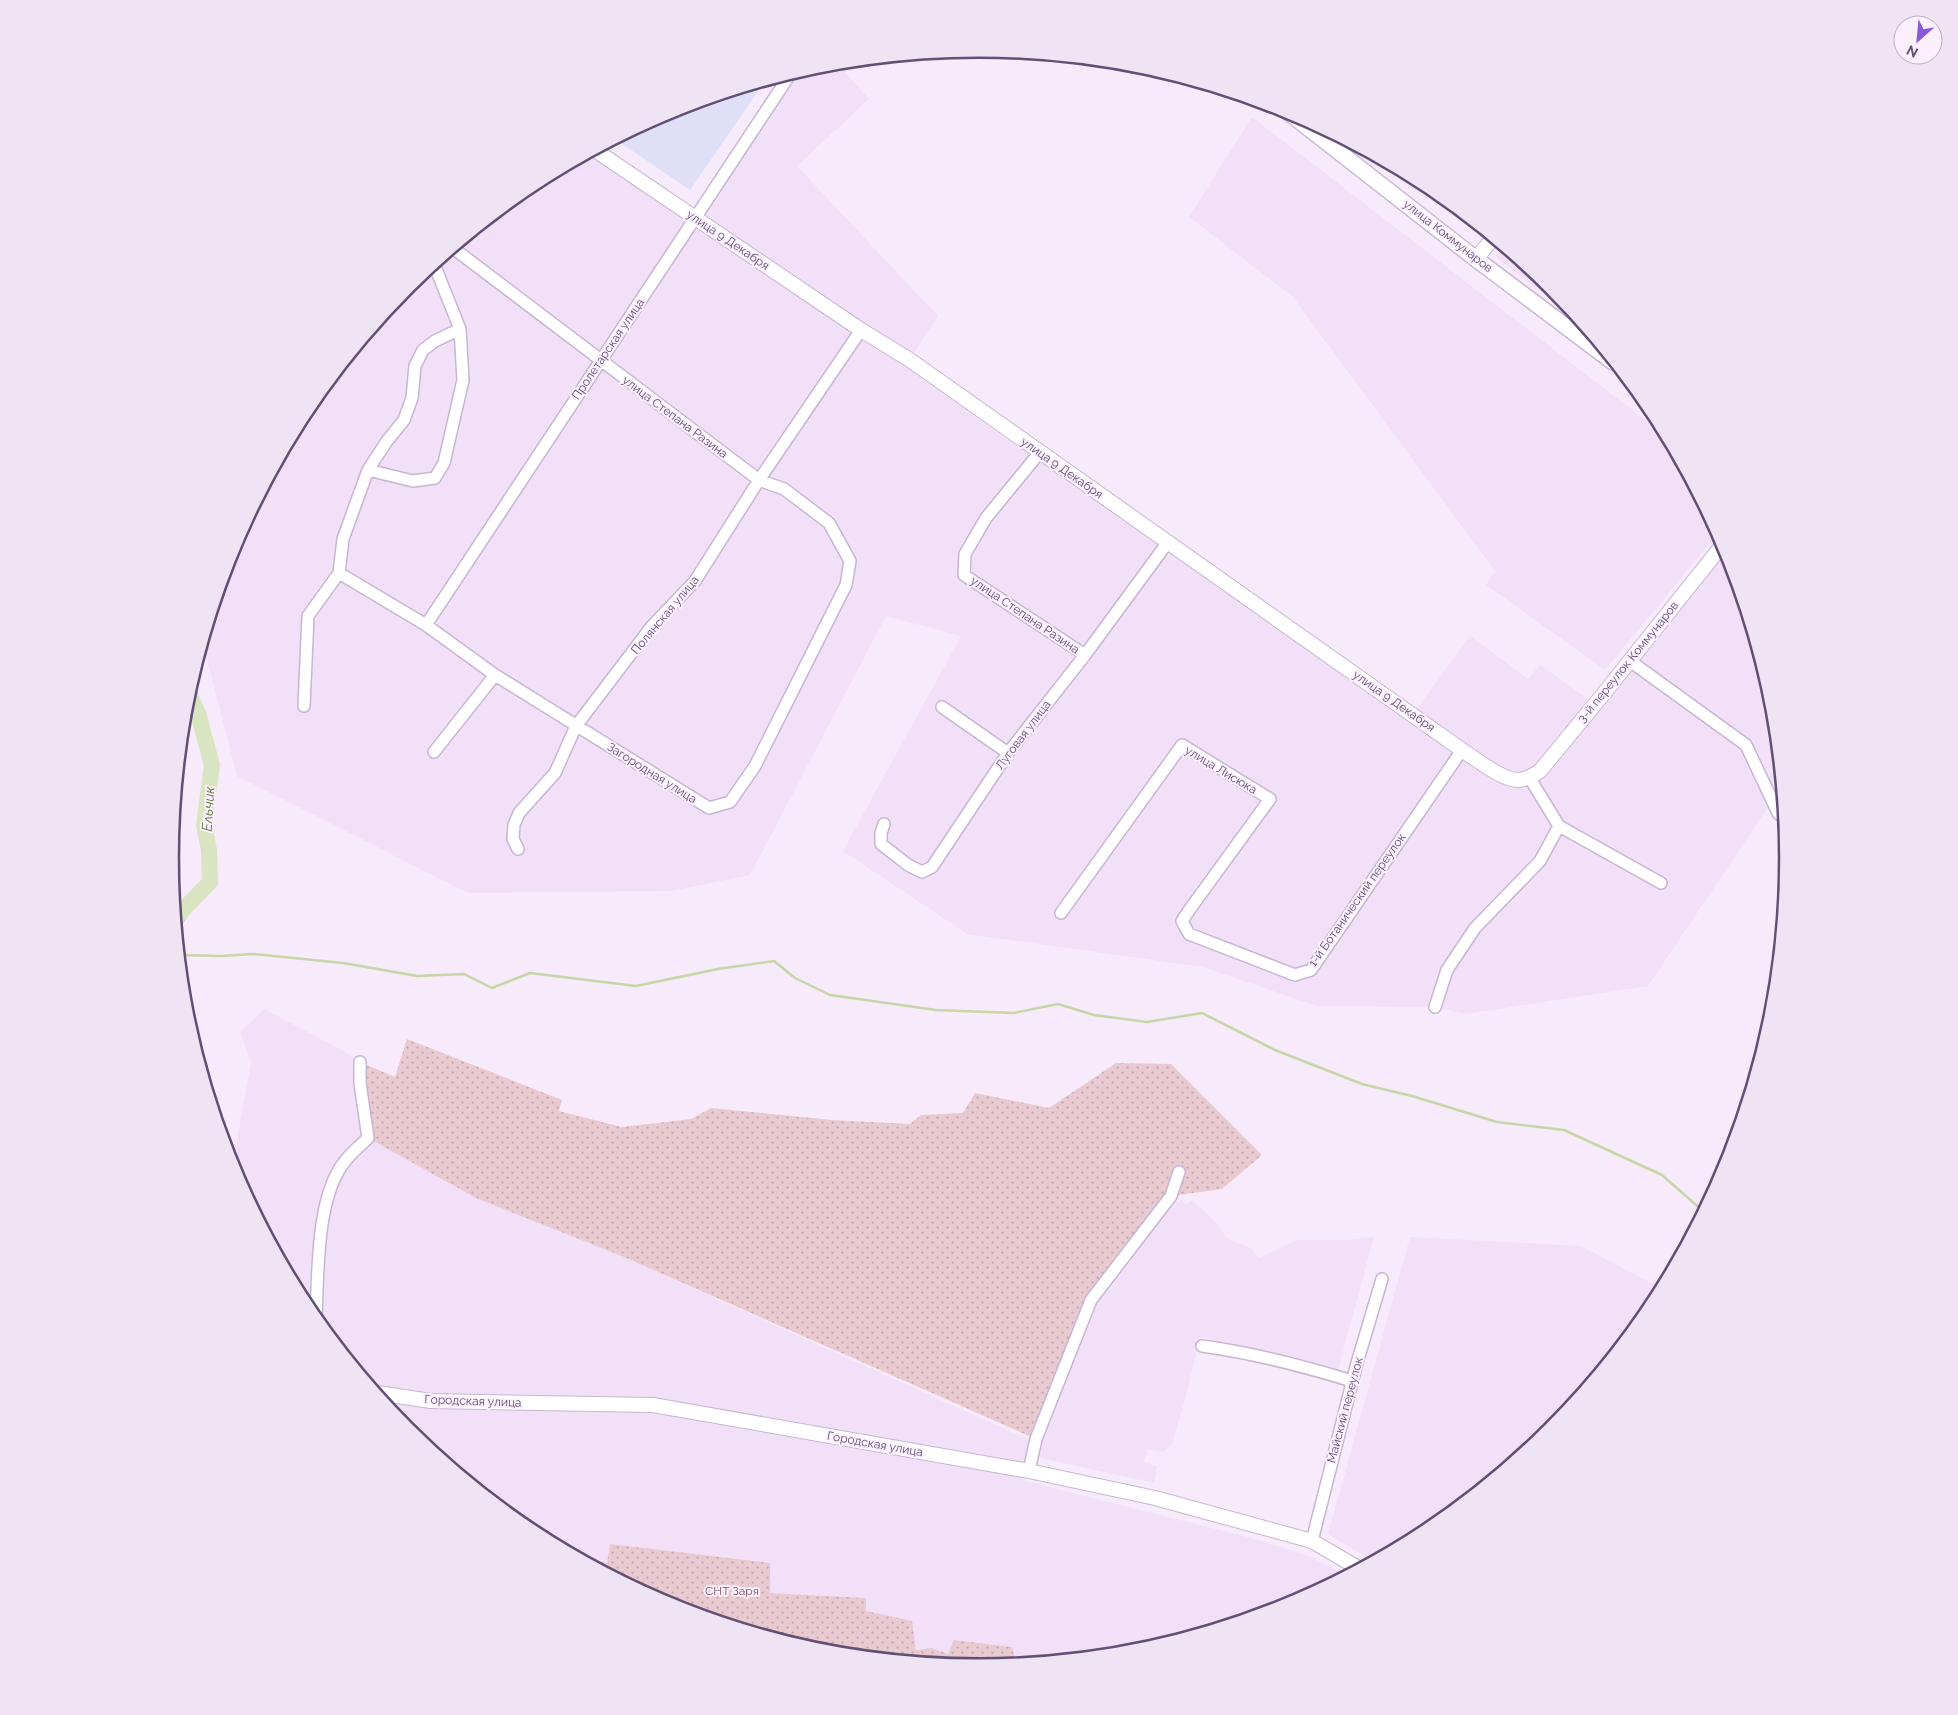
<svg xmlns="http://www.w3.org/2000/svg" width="1958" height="1715" font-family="Raleway,sans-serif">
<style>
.residential{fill:#f1e0f8}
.medical{fill:#dfdff8}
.garden{fill:url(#garden-dots)}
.water{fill:#d9e4c0;stroke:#c7d5a7}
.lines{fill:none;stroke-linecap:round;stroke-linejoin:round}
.stream{stroke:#c7d5a7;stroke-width:2.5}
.river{stroke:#d9e4c0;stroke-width:16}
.minor-casing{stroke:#c7b6d2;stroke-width:14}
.tertiary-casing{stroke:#c7b6d2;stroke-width:16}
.secondary-casing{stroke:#c9b6d6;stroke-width:18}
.minor{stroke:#fff;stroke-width:11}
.tertiary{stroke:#fff;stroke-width:14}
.secondary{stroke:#fff;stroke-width:15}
.labels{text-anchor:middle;stroke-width:4;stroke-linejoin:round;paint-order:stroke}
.street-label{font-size:12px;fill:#624f75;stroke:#fbf1fe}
.park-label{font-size:12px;fill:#854e56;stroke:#fbf1fe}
.water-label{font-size:14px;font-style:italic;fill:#627240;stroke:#fbf1fe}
.rim{fill:none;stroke:#624f75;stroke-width:2.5}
</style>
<defs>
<pattern id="garden-dots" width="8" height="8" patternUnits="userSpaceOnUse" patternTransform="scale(1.25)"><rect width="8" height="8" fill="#e9cad1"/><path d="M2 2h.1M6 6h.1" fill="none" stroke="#c0a6ae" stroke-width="1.8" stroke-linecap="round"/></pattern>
</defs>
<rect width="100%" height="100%" fill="#f7ebfb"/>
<path class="residential" d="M851,61L845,72L869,99L797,166L938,316L910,359L1413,714L1470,636L1528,679L1540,665L1595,704L1726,548L1772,700L1781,788L1648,986L1465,1014L1435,1007L1317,1006L1203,967L967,934L843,851L961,636L886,616L750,875L671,891L468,893L237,776L203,644L232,548L307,408L407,285L530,185L595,150L696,218L791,73L822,64Z
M1252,117L1666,436L1718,533L1605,670L1486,585L1495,571L1292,296L1189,217Z
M1498,242L1551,286L1581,322L1497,258Z
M264,1009L340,1049L360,1062L476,1197L624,1257L1031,1441L1022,1480L1259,1540L1308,1556L1345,1574L1288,1605L1137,1651L1117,1653L1096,1649L1095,1655L1016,1663L1012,1647L954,1640L948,1654L932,1648L916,1650L912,1621L865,1611L866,1598L770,1593V1564L610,1544L607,1563L584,1559L529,1530L407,1429L306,1307L232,1168L251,1062L240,1032Z
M1182,1200L1186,1205L1192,1200L1218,1224L1226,1238L1251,1248L1259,1258L1297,1240H1347L1374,1237L1338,1370L1200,1337L1185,1400L1172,1444L1164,1452L1147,1449L1144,1462L1157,1466L1154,1483L1036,1457L1038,1447L1077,1349L1098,1302L1158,1222L1174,1204Z
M1410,1237L1581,1246L1661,1288L1651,1307L1551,1430L1428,1530L1371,1560L1328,1534Z"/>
<path class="medical" d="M765,81L690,190L615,139L670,110Z"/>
<path class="garden" d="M407,1039L562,1100L559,1111L622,1127L691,1119L711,1108L832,1120L910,1124L921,1115L963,1113L975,1093L1049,1108L1116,1063L1171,1064L1262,1155L1222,1189L1171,1196L1098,1290L1036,1439L624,1257L476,1198L368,1138L360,1062L395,1077Z
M610,1544L770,1563V1593L866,1598V1611L912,1621L916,1650L932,1648L948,1654L954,1640L1012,1647L1016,1663L979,1666L821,1651L669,1605L584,1559L607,1563Z"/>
<path class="water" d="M184,907L190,912L178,931L175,908Z"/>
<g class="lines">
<path class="stream" d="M180,955L220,956L253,954L343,963L417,976L464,974L492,988L530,973L636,986L718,969L774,961L795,978L830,995L936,1010L1014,1013L1058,1004L1094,1015L1147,1022L1202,1013L1275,1050L1362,1084L1412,1096L1497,1122L1564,1130L1662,1175L1703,1211"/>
<path class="river" d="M176,917L210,882L209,850L204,825L212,765L198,713L188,691"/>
<g class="minor-casing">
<path id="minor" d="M1040,452L986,518L965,554L964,575L1085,655
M368,470L387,441L404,420L412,398L415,366L423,350L435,341L460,329
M339,573L426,625L495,675L709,808L730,802L755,766L846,585L850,561L829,523L784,489L759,480L453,248
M426,625L791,73
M1630,661L1746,745L1778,813L1784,818
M304,706L308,616L339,573L343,539L368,470L413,481L435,478L444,463L463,380L460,329L434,264
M942,707L1008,753
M434,752L495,675
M1529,777L1559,826L1661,883
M884,824L881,833V844L908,865L922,872L932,867L1008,753L1085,655L1168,542
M518,849L513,839L514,825L519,813L555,773L576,726L652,626L695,581L759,480L861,330
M1061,913L1182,745L1270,799L1190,909L1182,921L1189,934L1295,975L1311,970L1462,750
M1435,1007L1447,970L1475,928L1540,861L1559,826
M316,1318C318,1274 316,1194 346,1160C352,1152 361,1145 368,1138L360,1083V1062
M1202,1346C1254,1353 1303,1366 1352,1381
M1029,1471L1036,1439L1091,1300L1171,1196L1179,1172
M1312,1541L1357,1363L1382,1279"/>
</g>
<g class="tertiary-casing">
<path id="tertiary" d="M595,150L861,330L910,360L1462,750C1476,759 1502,780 1518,780C1526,780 1534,775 1540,771L1605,692L1724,543
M1476,259L1493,238
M377,1393L431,1401L653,1405L1029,1471L1155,1498L1312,1541L1358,1568"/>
</g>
<g class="secondary-casing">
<path id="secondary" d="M1284,109L1476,259L1613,362"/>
</g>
<use href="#minor" class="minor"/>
<use href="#tertiary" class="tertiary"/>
<use href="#secondary" class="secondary"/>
</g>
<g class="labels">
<g class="street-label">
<text transform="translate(1448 236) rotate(38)" y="4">улица Коммунаров</text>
<text transform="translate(728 240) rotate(34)" y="4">улица 9 Декабря</text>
<text transform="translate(608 349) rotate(-56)" y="4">Пролетарская улица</text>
<text transform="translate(675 417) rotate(37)" y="4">улица Степана Разина</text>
<text transform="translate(1062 468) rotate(35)" y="4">улица 9 Декабря</text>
<text transform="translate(665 615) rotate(-50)" y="4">Полянская улица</text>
<text transform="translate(1025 615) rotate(34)" y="4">улица Степана Разина</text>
<text transform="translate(1628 662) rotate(-51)" y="4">3-й переулок Коммунаров</text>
<text transform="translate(1394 701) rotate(35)" y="4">улица 9 Декабря</text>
<text transform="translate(1023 735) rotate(-53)" y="4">Луговая улица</text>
<text transform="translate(1221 770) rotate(31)" y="4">улица Лисюка</text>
<text transform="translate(652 773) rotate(32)" y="4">Загородная улица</text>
<text transform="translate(1357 900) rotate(-55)" y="4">1-й Ботанический переулок</text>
<text transform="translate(473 1401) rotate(2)" y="4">Городская улица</text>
<text transform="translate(1345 1410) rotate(-75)" y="4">Майский переулок</text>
<text transform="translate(875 1444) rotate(10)" y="4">Городская улица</text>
</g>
<g class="park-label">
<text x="732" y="1595">СНТ Заря</text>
</g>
<g class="water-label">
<text transform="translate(208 809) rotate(-86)" y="5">Ельчик</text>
</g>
</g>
<path d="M0 0H1958V1715H0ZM179 858a800 800 0 1 1 1600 0a800 800 0 1 1-1600 0Z" fill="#efe4f3" fill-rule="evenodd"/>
<path class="rim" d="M179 858a800 800 0 1 1 1600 0a800 800 0 1 1-1600 0Z"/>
<g transform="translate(1918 40) rotate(207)"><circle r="24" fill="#fbf1fe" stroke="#beb0c7"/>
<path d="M0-4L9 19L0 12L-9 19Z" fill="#8a5adb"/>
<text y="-8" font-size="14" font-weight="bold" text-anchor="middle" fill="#624f75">N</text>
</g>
</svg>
